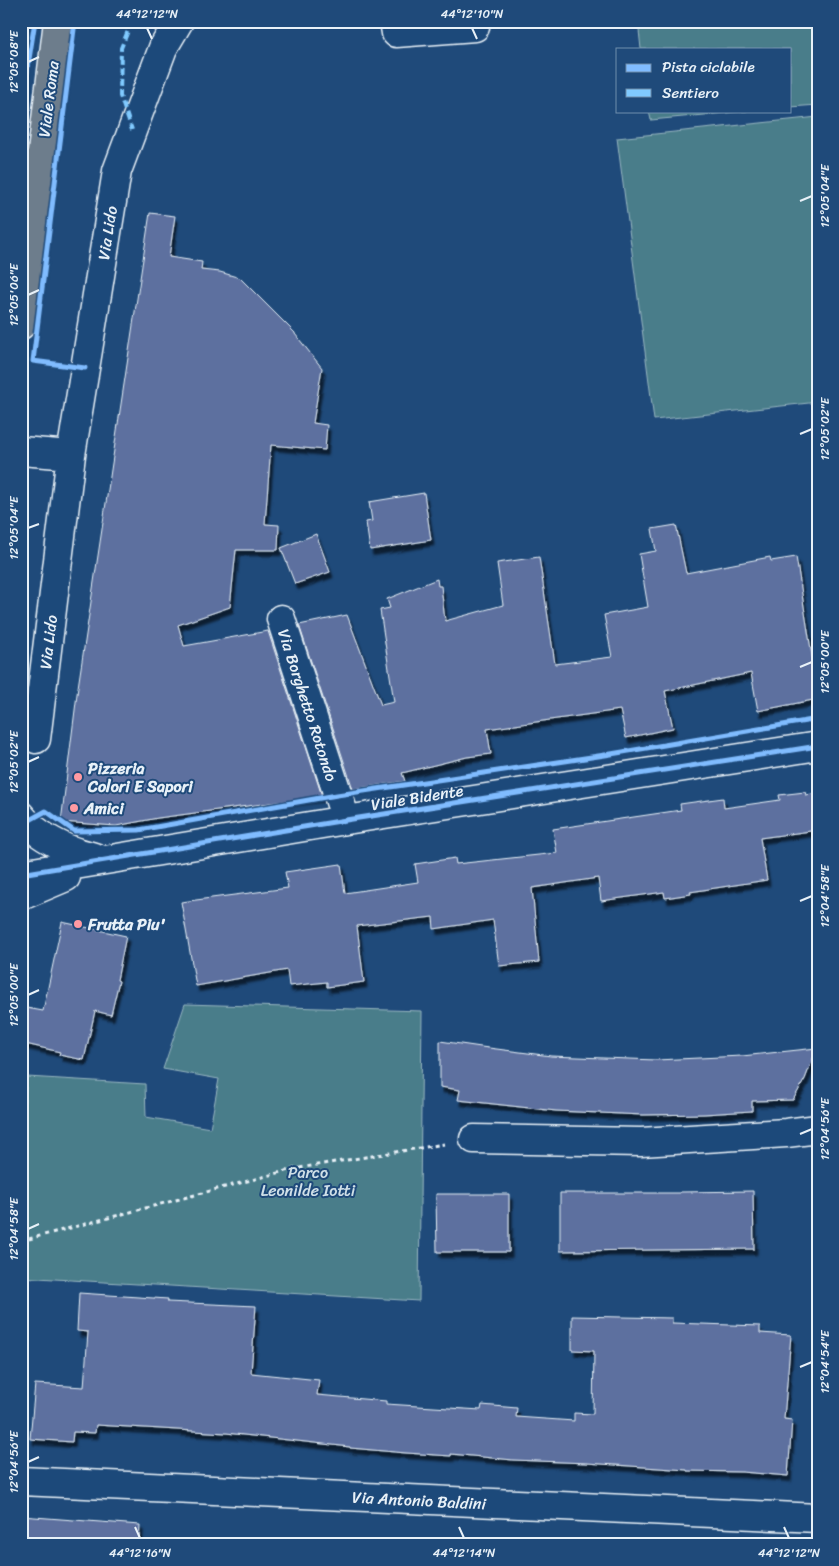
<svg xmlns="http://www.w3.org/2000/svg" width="839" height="1566" font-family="Sriracha,sans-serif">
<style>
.green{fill:#4a7d8a;stroke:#99b7c1}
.building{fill:#5d709f;stroke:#e8f1f8;filter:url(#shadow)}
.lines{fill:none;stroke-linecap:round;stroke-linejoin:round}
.minor-casing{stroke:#e8f1f8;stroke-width:31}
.major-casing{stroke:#e8f1f8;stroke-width:31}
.path{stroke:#e8f1f8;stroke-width:3;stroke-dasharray:4 4;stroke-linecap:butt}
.minor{stroke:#1f4a7a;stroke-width:28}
.major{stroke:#6d7d8c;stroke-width:28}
.quiet{stroke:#80caff;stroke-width:4;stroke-dasharray:8 4;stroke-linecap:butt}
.cycleway-casing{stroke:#1f4a7a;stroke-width:8}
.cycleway{stroke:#80bcff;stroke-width:5}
.ticks{fill:none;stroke:#e8f1f8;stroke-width:2}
.poi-dot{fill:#ff9aa2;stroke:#1f4a7a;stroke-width:2}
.labels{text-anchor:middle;stroke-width:4;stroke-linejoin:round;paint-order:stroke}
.street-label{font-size:16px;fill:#e8f1f8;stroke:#1f4a7a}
.poi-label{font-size:16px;font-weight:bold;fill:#e8f1f8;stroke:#1f4a7a;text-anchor:start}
.park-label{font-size:16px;fill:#d0e0e8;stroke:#1f4a7a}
.neatline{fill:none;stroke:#e8f1f8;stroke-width:2}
.ticks-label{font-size:12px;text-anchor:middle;fill:#e8f1f8}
</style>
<defs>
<filter id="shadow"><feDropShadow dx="3" dy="5.5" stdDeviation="1" flood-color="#0009"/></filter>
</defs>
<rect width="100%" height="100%" fill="#1f4a7a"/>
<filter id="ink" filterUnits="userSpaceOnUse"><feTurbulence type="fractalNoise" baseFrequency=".02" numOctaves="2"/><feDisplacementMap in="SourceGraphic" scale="10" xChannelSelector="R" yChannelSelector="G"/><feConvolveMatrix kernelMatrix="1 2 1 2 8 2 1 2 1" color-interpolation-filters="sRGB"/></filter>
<g filter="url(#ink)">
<path class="green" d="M638,21H818V105L790,107V49H641Z
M649,111H747L651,120Z
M818,117V402L654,420L617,138Z
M185,1004L422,1011L419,1301L21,1277V1129H22L27,1077L145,1084L146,1117L210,1128L219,1079L163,1069Z"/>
<path class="building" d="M150,213L175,216L169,257L202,262L201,270L220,272L240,278L295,333V334L322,368L313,423L327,425L325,450L271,445L265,524L279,525L278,550H236L230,607L178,625L184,646L268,631L322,796L158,818L116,826L61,822L77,694Z
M424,493L431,540L370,550L366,522L372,521L369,502Z
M676,525L686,573L770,557L771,561L796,557L813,662L818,661V699L758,711L751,673L665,691L673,728L626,738L620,710L487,729L491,754L467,757L402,773L405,781L353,789L299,625L347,615L381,705L394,702L380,610L390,608L387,599L437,579L438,586H441L445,621L503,605L497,563L539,557L555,664L612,657L604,615L648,607L639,554L656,551L652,529Z
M316,534L330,572L295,584L281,548Z
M805,792L806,795L818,793V830L760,838L767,880L690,892L691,894L665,898L664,892L601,901L598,878L532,888L539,962L499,966L493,920L434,929L433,917L357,926L364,982L327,987V982L289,986L287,970L196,986L181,902L288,888L285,872L341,864L345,893L418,882L415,864L455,858L456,864L557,853L553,829L681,810L680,804L723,798L724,808L780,800L779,795Z
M62,922L126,936L117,980L119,981L111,1015L95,1011L84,1060L59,1055L60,1052L21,1043V1007L43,1011Z
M440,1041L481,1047L551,1056L656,1060L742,1056L817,1048L805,1079L793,1100L752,1101V1111L704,1114L643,1115L556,1111L458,1100L460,1090L440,1087Z
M753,1191L754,1249L560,1251V1193H680V1192Z
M436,1194H509V1252H437Z
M79,1293L168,1299L167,1302L256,1306L251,1373L319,1380L317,1395L386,1401V1404L481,1410L482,1405L517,1408L516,1417L574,1421V1413L593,1414L594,1351L572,1350V1316L672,1318V1323L760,1326V1333L791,1335L784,1419L792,1420L788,1476L742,1472L687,1471V1470L587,1463L513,1460L451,1454V1456L406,1453L350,1448V1447L226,1433L96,1425L95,1433L73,1432L72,1442L30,1439L35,1384L84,1387L88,1332L77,1331Z
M21,1516L140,1525L139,1545H21Z"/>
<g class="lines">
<g class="minor-casing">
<path id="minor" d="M394,21L396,33L475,27V21
M21,451L71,455
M281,619L346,820
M36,739L71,455L117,171L163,48L179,21
M21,816C32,830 50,841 66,848C77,853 89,855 100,859
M21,874L346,820L818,746
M21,896L66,877
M474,1139L641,1142L786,1133L818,1129
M21,1481L818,1518"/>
</g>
<g class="major-casing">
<path id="major" d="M21,325L58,21"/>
</g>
<path class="path" d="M21,1241L293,1169L444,1144"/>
<use href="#minor" class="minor"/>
<use href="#major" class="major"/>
<path class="quiet" d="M132,21L121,48L120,96L132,130"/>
<g class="cycleway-casing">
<path id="cycleway" d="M75,21L33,361L85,368
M21,109L35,21
M21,826L26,822L46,811L74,831L139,830L337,795L605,755L818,719
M21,874L346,820L818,746"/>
</g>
<use href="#cycleway" class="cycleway"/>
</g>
</g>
<path class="ticks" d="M147,28L152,39M472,28L477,39M28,62L39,57M800,201L812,196M28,295L39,290M800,434L812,429M28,528L39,524M800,667L812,662M28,762L39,757M800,901L812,896M28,995L39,990M800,1134L812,1129M28,1229L39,1224M800,1367L812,1362M28,1462L39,1457M135,1527L140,1538M459,1527L464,1538M784,1527L789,1538"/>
<g class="poi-dot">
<circle cx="78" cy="777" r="5"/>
<circle cx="74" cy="808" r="5"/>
<circle cx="78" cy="924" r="5"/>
</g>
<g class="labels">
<g class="street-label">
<text transform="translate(48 99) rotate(-83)" y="6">Viale Roma</text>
<text transform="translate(107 233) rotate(-81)" y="6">Via Lido</text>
<text transform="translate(48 642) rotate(-83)" y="6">Via Lido</text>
<text transform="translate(308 705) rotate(72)" y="6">Via Borghetto Rotondo</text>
<text transform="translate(417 797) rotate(-9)" y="6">Viale Bidente</text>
<text transform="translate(419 1500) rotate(3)" y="6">Via Antonio Baldini</text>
</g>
<g class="poi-label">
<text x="88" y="774">Pizzeria<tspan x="88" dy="18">Colori E Sapori</tspan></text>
<text x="84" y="814">Amici</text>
<text x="88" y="930">Frutta Piu'</text>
</g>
<g class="park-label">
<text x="308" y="1178">Parco<tspan x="308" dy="18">Leonilde Iotti</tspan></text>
</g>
</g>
<rect width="839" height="1566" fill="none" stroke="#1f4a7a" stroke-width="55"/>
<rect x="616" y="48" width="175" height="65" fill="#1f4a7a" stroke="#6f8dac"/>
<rect x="626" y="64" width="25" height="8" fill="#80bcff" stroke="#6f8dac"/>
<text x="662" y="72" font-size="15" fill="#e8f1f8">Pista ciclabile</text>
<rect x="626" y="89" width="25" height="8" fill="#80caff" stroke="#6f8dac"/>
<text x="662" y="98" font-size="15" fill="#e8f1f8">Sentiero</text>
<rect x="28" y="28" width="784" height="1510" class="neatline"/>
<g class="ticks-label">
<text x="147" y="18">44°12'12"N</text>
<text x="472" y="18">44°12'10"N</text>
<text transform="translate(14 62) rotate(-90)" y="4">12°05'08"E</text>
<text transform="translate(825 196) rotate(-90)" y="4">12°05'04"E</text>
<text transform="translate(14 295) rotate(-90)" y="4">12°05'06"E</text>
<text transform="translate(825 429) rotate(-90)" y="4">12°05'02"E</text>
<text transform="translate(14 528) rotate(-90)" y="4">12°05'04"E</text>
<text transform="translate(825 662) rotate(-90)" y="4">12°05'00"E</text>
<text transform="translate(14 762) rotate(-90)" y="4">12°05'02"E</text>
<text transform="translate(825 896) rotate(-90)" y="4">12°04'58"E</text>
<text transform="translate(14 995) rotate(-90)" y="4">12°05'00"E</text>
<text transform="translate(825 1129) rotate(-90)" y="4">12°04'56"E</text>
<text transform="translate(14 1229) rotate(-90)" y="4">12°04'58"E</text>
<text transform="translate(825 1362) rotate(-90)" y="4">12°04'54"E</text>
<text transform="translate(14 1462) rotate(-90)" y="4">12°04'56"E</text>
<text x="140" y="1557">44°12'16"N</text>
<text x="464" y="1557">44°12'14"N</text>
<text x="789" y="1557">44°12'12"N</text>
</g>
</svg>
